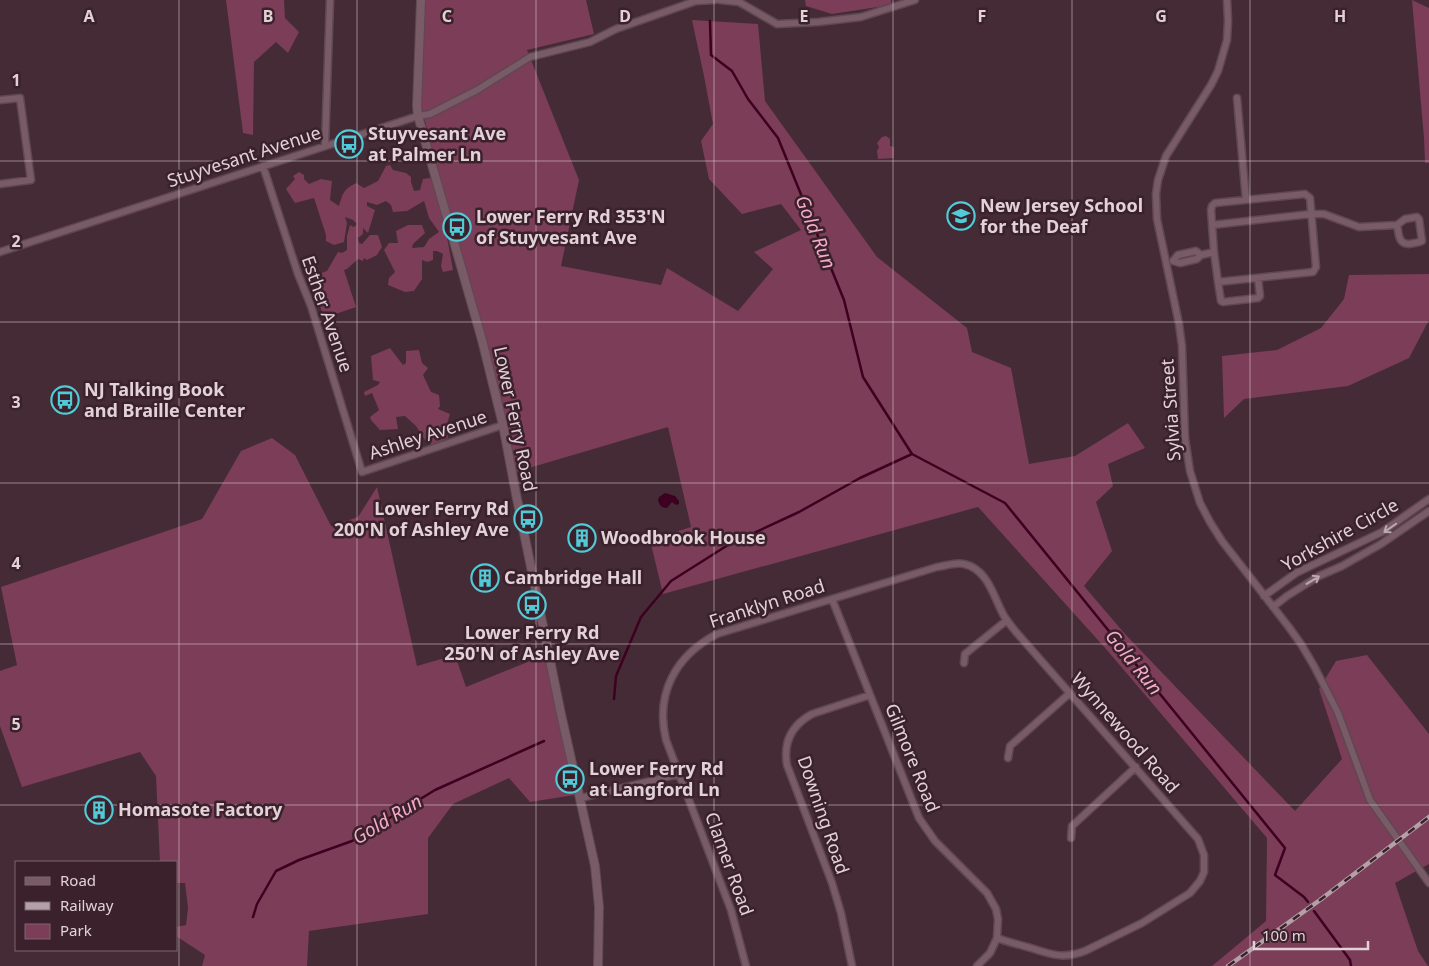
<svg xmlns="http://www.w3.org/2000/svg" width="1429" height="966" font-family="'Noto Sans',sans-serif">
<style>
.green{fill:#7b3d57}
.water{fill:#3d0020}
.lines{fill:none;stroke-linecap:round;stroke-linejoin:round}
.stream{stroke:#3d0020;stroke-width:2.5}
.minor-casing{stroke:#5e4851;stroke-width:9}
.tertiary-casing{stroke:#5e4851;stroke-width:10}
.minor{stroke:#785b66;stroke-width:6}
.tertiary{stroke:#785b66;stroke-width:8}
.rail-casing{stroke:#b4a0a7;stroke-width:4.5}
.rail{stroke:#3a212b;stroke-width:2.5;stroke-dasharray:8;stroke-linecap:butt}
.oneway{stroke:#bda8af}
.grid{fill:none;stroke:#e2d1d7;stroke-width:1;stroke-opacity:0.55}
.labels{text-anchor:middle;stroke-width:5;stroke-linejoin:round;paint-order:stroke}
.poi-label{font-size:18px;font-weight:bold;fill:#e2d1d7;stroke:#3a212b;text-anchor:start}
.street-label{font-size:18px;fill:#e2d1d7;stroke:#3a212b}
.water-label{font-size:19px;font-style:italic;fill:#f4abc6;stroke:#3a212b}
.grid-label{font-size:16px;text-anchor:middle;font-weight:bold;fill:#e2d1d7;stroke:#3a212b;stroke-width:5;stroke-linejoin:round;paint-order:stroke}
</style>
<rect width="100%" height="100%" fill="#452b35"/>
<path class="green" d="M226,0H284L285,18L299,32L288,53L276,42L254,62L253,135L243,133Z
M420,0H586L594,34L527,50L579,180L561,266L661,285L667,268L738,311L773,269L754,252L801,230L781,204L742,214L709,179L701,141L713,124L704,76L692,20L758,24L765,101L877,257L967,328L972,352L1011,368L1029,464L1075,456L1128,423L1145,448L1108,464L1113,486L1096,502L1112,551L1084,586L1125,634L1295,811L1342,759L1319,689L1336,661L1367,655L1429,734V864L1395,883L1418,951L1428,966H1212L1266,921L1267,838L1106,649L978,507L663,594L650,540L691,527L668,427L512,473L422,109Z
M805,0H891V5L832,14L806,6Z
M1412,0L1429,8V163H1425L1424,138Z
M886,136L890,139V146L894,147V158L878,159L877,151L879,147L877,143L882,137Z
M390,165L393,170L406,173L411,177V182L414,191L420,190L423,179L436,177L453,270L443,272L441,266L443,254L437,251H433V260L427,262L422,260V279L414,291L405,292L388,285L389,278L395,272L384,250L389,243H398L396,231L408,225H422L425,233L413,244L412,248L424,247L429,239L439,232L429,218L424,201L407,211L393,212L391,205L386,201L377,205L367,202V206L375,210L368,233L363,228V234L358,238L359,243L362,244L370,235H378L382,247L377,255L367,260L364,258L363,261L358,259L347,269L344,270L356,307L324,318L310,277L327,271L338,252L342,253L347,250V236L350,225L354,227L357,224L353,220L345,217L347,223L344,242L334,245L326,241V235L314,198L295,203L286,189L295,179L293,176L299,172L304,175V179L309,184L321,179L332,181L330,200L339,206C343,193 343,190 356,183L364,188L378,181L386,166Z
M1429,274V320L1409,358L1348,386L1244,399L1224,418L1222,356L1277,350L1321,328L1344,299L1349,275Z
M390,348L403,365L406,363V351L419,350L422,363L428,368L423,375L431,392L439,395L440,406L438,409L450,414L447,424L448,438L433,445L425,440L416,426L405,416L396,417L398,429L380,430L371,420L370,417L379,410L372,393L365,396L364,392L378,385L380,382L373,380L371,356Z
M272,438L295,455L331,526L358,517L377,487L417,666L455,655L466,687L547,654L581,794L530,802L509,778L453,804L428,838V914L309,931L307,966H202L205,955L176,936V927L186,925L188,908L185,883H176V862H160L156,776L140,752L22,787L0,726V671L17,665L1,587L202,519L241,451Z"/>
<path class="water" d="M665,493L675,496L679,501V504L676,505L672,502L667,508C662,508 659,505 658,500L659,497Z"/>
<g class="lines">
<path class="stream" d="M710,21L711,55L732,71L748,99L778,138L844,300L863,377L912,454L1005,503L1285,848L1275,875L1304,897L1308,902
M614,699L616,676L641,617L671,581L728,545L799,512L860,478L912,454
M1314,911L1350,960L1351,966
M253,917L257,904L276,871L299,860L352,841L435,790L544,741"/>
<g class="minor-casing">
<path id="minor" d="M720,0L739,2L777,24L818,22L861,17L915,0
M1227,0L1228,21L1227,40L1218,71L1211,85L1166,156L1158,180L1156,194L1157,219L1179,324L1182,346L1185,438L1190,471L1200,503L1210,522L1222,541L1288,626L1301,644L1314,666L1338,713L1370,800L1429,883
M1237,98L1246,200
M0,100L20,98L31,180L0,184
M325,146L330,0
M263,166L298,274L311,306L362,472L503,425
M1212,225L1311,214H1324L1359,227L1397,225L1405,219L1417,217L1419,219L1422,241C1418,243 1414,243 1409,244C1398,244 1399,234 1397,225
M0,252L418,116L430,114L477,90L530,57L590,42L616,29L696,1L715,0
M1201,255L1196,251L1178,255L1173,261L1180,263L1197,259L1201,255L1214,252L1211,210L1212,206L1215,203L1305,194L1310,198L1316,267L1313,272L1218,282L1214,252
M1218,282L1221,301L1223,302L1258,298L1260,296L1258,278
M1264,596L1296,573L1382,532L1429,499
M832,599L919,818L935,841L987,893L996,909L998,919L997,938L990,953L977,966
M1273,607L1287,596L1319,576L1342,566L1381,544L1429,511
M964,663L965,654L1007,620
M1008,758L1010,746L1070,693
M581,798L679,774
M1071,838L1072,826L1136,767
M746,966L731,910L666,740C655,694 675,656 717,634L937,567C945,566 956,562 964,564C988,569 994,598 1004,616C1008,622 1012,627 1016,632L1198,839L1204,855V872L1200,881L1190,893L1142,923L1085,951C1064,959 1052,955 1031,948C1020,945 1008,942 997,938
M852,966L841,913L832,883L787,765C783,742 792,725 812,714L870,695"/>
</g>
<g class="tertiary-casing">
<path id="tertiary" d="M421,0L417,106L418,116L482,340L503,425L516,494L561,714L595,866L599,907L598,966"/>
</g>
<use href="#minor" class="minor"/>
<use href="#tertiary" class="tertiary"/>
<g class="rail-casing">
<path id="rail" d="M1228,966L1320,900L1429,817"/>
</g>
<use href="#rail" class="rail"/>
</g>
<defs><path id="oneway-shaft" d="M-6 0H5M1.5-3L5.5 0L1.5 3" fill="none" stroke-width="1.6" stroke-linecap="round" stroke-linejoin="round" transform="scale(1.25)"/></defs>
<g class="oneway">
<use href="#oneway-shaft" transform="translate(1390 528) rotate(145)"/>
<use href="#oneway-shaft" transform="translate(1313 580) rotate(-31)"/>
</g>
<path class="grid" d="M179,0V966M357,0V966M536,0V966M714,0V966M893,0V966M1072,0V966M1250,0V966M0,161H1429M0,322H1429M0,483H1429M0,644H1429M0,805H1429"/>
<defs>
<g id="bus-ring" transform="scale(1.4375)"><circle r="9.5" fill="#3a212b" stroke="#52cbd8" stroke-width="1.5"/><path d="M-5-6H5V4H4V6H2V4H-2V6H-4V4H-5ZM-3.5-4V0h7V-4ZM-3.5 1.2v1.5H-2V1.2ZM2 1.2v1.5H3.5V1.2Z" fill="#52cbd8"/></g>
<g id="school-ring" transform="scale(1.4375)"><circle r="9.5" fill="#3a212b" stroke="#52cbd8" stroke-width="1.5"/><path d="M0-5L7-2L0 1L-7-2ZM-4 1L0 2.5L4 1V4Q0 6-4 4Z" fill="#52cbd8"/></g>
<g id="building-ring" transform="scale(1.4375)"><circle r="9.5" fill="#3a212b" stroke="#52cbd8" stroke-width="1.5"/><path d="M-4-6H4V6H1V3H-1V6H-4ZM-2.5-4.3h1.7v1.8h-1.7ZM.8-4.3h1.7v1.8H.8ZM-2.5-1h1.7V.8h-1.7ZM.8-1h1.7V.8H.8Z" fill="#52cbd8"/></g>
</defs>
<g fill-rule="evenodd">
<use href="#bus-ring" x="349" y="144"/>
<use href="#school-ring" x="961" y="216"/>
<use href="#bus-ring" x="457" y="227"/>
<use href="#bus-ring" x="65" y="400"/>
<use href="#bus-ring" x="528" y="519"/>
<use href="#building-ring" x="582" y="538"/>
<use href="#building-ring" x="485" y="578"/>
<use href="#bus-ring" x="532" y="605"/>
<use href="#bus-ring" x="570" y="779"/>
<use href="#building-ring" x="99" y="810"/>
</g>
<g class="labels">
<g class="poi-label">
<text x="368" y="140">Stuyvesant Ave<tspan x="368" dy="21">at Palmer Ln</tspan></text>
<text x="980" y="212">New Jersey School<tspan x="980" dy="21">for the Deaf</tspan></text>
<text x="476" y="223">Lower Ferry Rd 353'N<tspan x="476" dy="21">of Stuyvesant Ave</tspan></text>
<text x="84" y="396">NJ Talking Book<tspan x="84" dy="21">and Braille Center</tspan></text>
<text x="509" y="515" text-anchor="end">Lower Ferry Rd<tspan x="509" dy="21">200'N of Ashley Ave</tspan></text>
<text x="601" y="544">Woodbrook House</text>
<text x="504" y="584">Cambridge Hall</text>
<text x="532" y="639" text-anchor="middle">Lower Ferry Rd<tspan x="532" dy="21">250'N of Ashley Ave</tspan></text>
<text x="589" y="775">Lower Ferry Rd<tspan x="589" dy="21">at Langford Ln</tspan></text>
<text x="118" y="816">Homasote Factory</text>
</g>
<g class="street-label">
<text transform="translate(244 157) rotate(-18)" y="6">Stuyvesant Avenue</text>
<text transform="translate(327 314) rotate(71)" y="6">Esther Avenue</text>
<text transform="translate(1171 410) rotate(-94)" y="6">Sylvia Street</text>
<text transform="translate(515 419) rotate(78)" y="6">Lower Ferry Road</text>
<text transform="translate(428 435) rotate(-18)" y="6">Ashley Avenue</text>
<text transform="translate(1340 535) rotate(-29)" y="6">Yorkshire Circle</text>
<text transform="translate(767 604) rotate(-18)" y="6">Franklyn Road</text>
<text transform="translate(1125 733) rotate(49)" y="6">Wynnewood Road</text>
<text transform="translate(912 758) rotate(68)" y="6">Gilmore Road</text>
<text transform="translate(823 815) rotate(71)" y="6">Downing Road</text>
<text transform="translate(729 864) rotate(70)" y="6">Clamer Road</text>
</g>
<g class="water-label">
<text transform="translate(816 232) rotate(68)" y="7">Gold Run</text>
<text transform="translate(1134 662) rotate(51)" y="7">Gold Run</text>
<text transform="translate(387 819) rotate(-31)" y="7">Gold Run</text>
</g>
</g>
<g class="grid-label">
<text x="89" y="22">A</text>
<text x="268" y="22">B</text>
<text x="447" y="22">C</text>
<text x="625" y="22">D</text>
<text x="804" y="22">E</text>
<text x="982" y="22">F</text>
<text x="1161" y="22">G</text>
<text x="1340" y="22">H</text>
<text x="16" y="86">1</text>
<text x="16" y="247">2</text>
<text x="16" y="408">3</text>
<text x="16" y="569">4</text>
<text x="16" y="730">5</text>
</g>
<rect x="15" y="861" width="162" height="90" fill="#3a212b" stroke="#7d6770"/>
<rect x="25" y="877" width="25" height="8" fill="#785b66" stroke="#7d6770"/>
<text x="60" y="886" font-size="15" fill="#e2d1d7">Road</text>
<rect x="25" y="902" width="25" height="8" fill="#b4a0a7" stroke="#7d6770"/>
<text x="60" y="911" font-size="15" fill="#e2d1d7">Railway</text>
<rect x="25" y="924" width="25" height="15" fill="#7b3d57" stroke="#7d6770"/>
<text x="60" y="936" font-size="15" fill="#e2d1d7">Park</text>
<path d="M1254 941v8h114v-8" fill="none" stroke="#e2d1d7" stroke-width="2.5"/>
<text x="1262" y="941" font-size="15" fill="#e2d1d7" stroke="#3a212b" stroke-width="4" paint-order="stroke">100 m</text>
</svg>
